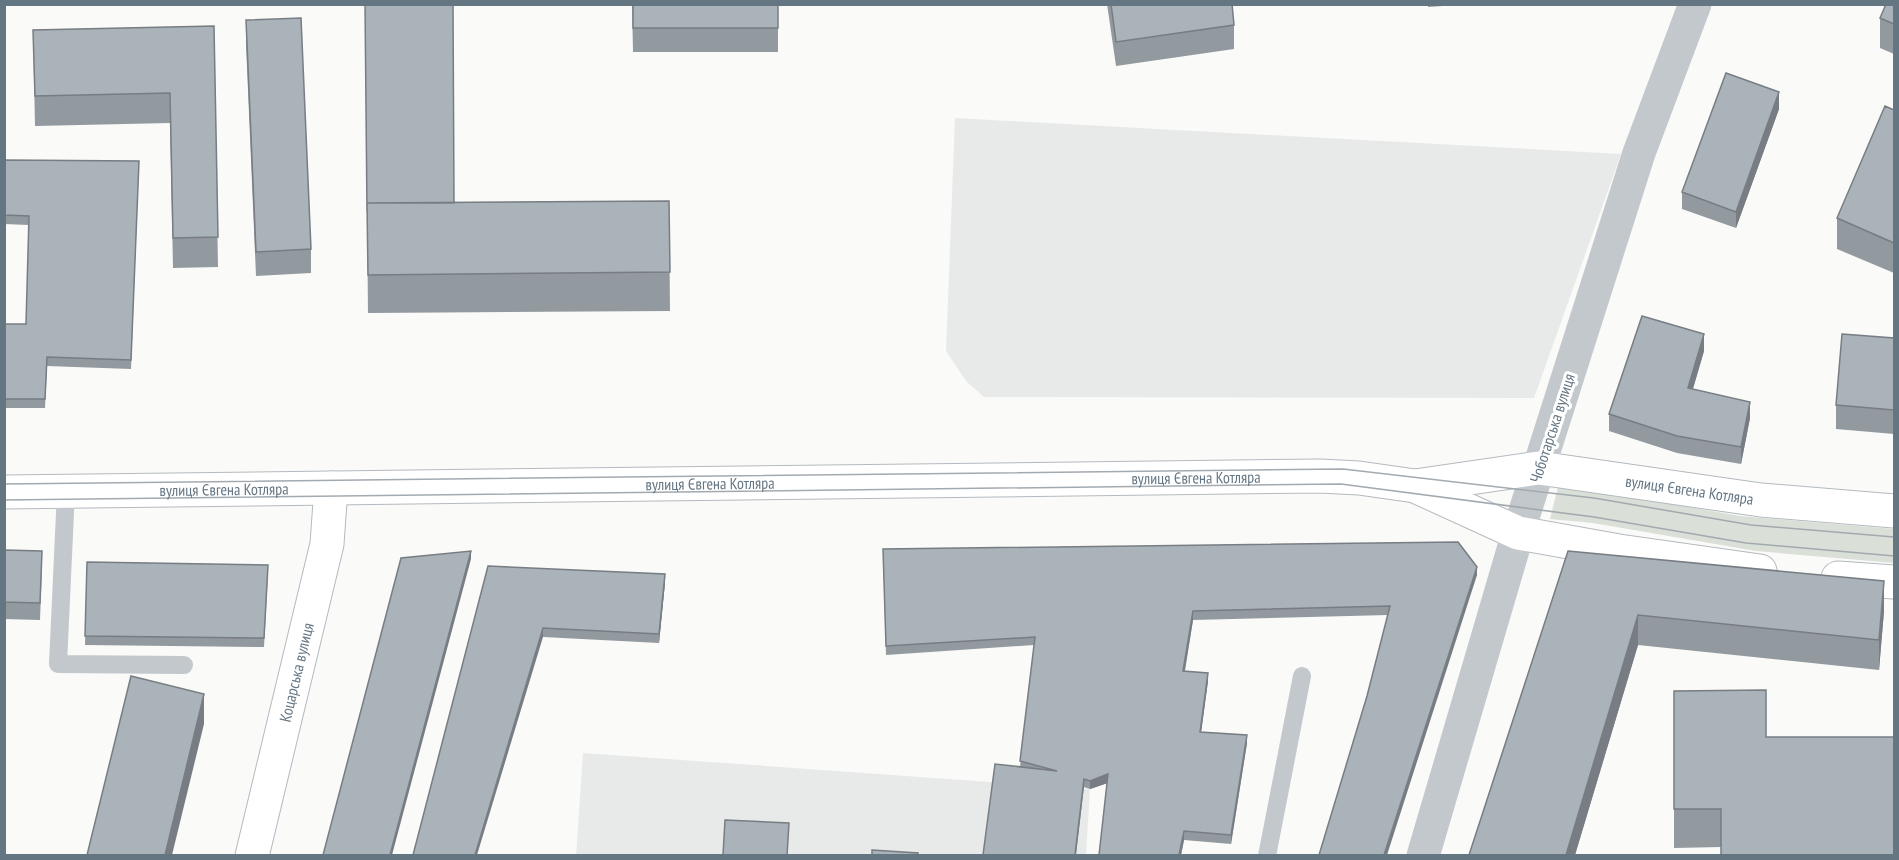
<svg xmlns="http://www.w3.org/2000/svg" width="1899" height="860" font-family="'PT Sans Narrow',sans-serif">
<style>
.built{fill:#e8e9e9}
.grass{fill:#dadfd7}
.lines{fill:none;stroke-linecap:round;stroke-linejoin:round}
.secondary-casing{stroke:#b3babf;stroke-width:35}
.lane{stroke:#c3c8cc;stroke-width:18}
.street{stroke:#c3c8cc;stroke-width:33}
.secondary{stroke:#fff;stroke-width:33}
.tram{stroke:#a2aab0;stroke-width:1.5}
.wall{fill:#929a9f}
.shaded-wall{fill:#777d82}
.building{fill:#aab3b9;stroke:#777d82;stroke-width:1.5}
.labels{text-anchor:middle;stroke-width:6;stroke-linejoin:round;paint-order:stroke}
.street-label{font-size:16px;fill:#657683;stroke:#fff}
</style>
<rect width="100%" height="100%" fill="#fafaf8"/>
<path class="built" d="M955,118L1621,154L1534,398L984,397L966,381L946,351Z
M583,753L1090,789L1086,855L576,856Z"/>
<path class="grass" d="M1558,487L1604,492L1740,516L1894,529V563L1756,551L1593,523L1550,519Z"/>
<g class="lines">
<g class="secondary-casing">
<g id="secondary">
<path d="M1415,486L1518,533L1619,551L1760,571"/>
<path id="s1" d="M4,492L1320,476L1359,478L1415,486L1539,468L1761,500L1894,511"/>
<path d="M1838,578L1894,582"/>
<path id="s2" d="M252,856L327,544L331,488"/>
</g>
</g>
<path class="lane" d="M66,491L58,664L184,665
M1267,856L1302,676"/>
<path class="street" d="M1423,856L1518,533L1639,153L1695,4"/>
<use href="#secondary" class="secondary"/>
<path class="tram" d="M4,484L1343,469L1594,498L1751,525L1894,537
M4,500L1341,484L1594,517L1746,543L1894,556"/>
</g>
<path class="wall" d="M365,4L454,203L669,201L670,311L368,313Z
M632,4H778V52H633Z
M1107,4H1232L1234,25V49L1116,66Z
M1428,4H1472L1428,7Z
M1894,4V54L1880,48V18Z
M246,20L311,249V273L256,276L246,44Z
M214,26L218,267L173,268L170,123L35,126L33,30Z
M1779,109L1736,228L1682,209V192Z
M1894,110V273L1837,249V218Z
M4,160L139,161L131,369L47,366L45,408H4V335L26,324L29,225L4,224Z
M1894,338V434L1836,429V405Z
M1704,351L1693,389L1750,418L1741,464L1677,453L1609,431V414Z
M883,549L1477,575L1367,696L1388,615L1193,620L1185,671L1208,681L1201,732L1247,743L1231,844L1184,840L1181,855H1099L1107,783L1090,789L1020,767L1034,645L886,655Z
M4,550L42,567L40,620L4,619Z
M1568,551L1884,611L1879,670L1638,645L1575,855H1469Z
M87,562L268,574L264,647L85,645Z
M488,566L665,583L659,643L543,637Z
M1674,691L1766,737L1721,847L1674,848Z"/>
<path class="shaded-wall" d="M1779,92V109L1736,228V212Z
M1704,334V351L1688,405V388Z
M1750,402V418L1741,464V447Z
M471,551V559L392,855H390Z
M1477,567V575L1387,855H1384Z
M665,574V583L659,643V634Z
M1884,581V611L1879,670V640Z
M1193,611V620L1183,680V671Z
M1638,615V645L1575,855H1566Z
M543,628V637L477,855H475Z
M1208,673V681L1200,741V732Z
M204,694V724L172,855H165Z
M1247,735V743L1231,844V835Z
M1108,774V783L1090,789V781Z
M1084,779V787L1076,855H1075Z
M1184,831V840L1181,855H1179Z"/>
<path class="building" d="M365,4H453L454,203H367V212Z
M633,4H778V28H633Z
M1111,4H1232L1234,25L1116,42Z
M1886,4H1894V24L1880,18Z
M301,18L311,249L256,252L246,20Z
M214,26L218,237L173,238L170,93L35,96L33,30Z
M1726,73L1779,92L1736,212L1682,192Z
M1885,106L1894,110V243L1837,218Z
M4,160L139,161L131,360L47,357L45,399H4L5,324H26L29,216L4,215Z
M669,201L670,272L368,275L367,203Z
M1642,316L1704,334L1688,388L1750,402L1741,447L1677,436L1609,414Z
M1842,334L1894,338V410L1836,405Z
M1458,542L1477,567L1384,855H1319L1367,696L1390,606L1193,611L1183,671L1208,673L1200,732L1247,735L1231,835L1184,831L1179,855H1099L1108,774L1090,781L1084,779L1075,855H983L995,764L1057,771L1020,761L1035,637L886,646L883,549Z
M4,550L42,551L40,603L4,602Z
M471,551L390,855H323L401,558Z
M1568,551L1884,581L1879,640L1638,615L1566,855H1469Z
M87,562L268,565L264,638L85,636Z
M488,566L665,574L659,634L543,628L475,855H413Z
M131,676L204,694L165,855H87Z
M1766,690V737H1894V855H1721V809H1674V691Z
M725,820L789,823L787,855H723Z
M872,850L918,853L917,855H872Z"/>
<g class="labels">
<g class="street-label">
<text transform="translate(1552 428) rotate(-72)" y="6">Чоботарська вулиця</text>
<text dy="6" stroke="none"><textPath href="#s1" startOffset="1192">вулиця Євгена Котляра</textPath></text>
<text dy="6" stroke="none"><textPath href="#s1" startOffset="706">вулиця Євгена Котляра</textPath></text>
<text dy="6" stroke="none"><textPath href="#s1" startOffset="220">вулиця Євгена Котляра</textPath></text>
<text dy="6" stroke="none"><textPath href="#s1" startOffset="1689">вулиця Євгена Котляра</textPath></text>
<text dy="6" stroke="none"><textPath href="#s2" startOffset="189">Коцарська вулиця</textPath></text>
</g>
</g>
<rect width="1899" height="860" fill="none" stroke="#657683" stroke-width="12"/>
</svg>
